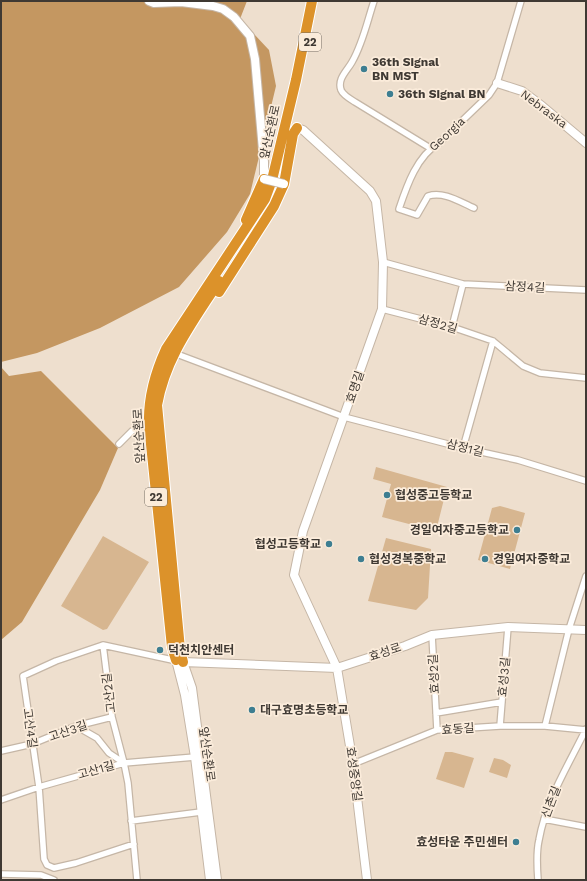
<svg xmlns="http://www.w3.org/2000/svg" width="587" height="881" font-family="'Work Sans','Noto Sans KR',sans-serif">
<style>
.green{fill:#d7b690}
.forest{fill:#c49761}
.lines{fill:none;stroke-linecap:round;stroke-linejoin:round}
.street-casing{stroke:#c5b6a6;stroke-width:8}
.secondary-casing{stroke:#c5b6a6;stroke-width:10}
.highway-casing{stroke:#fff;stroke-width:12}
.street{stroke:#fff;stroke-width:5.5}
.secondary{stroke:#fff;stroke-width:8}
.highway{stroke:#dc922a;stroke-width:10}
.secondary-bridge-casing{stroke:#c5b6a6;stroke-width:10;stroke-linecap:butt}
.secondary-bridge{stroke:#fff;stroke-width:8}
.poi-dot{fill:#3d7e91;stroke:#fbecdb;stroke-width:1.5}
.labels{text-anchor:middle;stroke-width:3.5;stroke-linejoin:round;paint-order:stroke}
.shield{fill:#fbecdb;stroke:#776f65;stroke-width:1}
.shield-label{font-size:11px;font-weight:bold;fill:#3f3933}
.poi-label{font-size:12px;font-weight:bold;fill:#3f3933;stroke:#fbecdb;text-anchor:start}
.street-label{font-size:12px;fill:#3f3933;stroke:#fbecdb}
</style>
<rect width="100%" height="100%" fill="#eedfce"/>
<path class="green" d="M376,467L447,487L436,531L382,517L391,484L373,479Z
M500,506L525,513L510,569L478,560L492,508Z
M103,536L149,562L107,629L103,630L61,606Z
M386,538L431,549L428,598L416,610L368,601Z
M445,752H452L474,758L464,788L436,779Z
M494,758L503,760L511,765L507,778L489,772Z"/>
<path class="forest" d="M1,1H247L240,19L269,50L276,86L250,194L227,232L179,287L100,328L37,353L1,362Z
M1,367L9,376L41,371L118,448L100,490L22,622L1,640Z"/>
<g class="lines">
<g class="street-casing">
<path id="street" d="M374,1C367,22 363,43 352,62C347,71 337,79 341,90C343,95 350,99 355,102L430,148
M474,208C460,202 444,191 428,196L417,215L399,209C407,185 417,156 439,143L489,95L497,83L521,1
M383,262L463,284L586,290
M382,309L452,327L493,341L523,366L540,373L586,378
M452,327L463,284
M174,353L344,417L463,448L518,460L586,481
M119,444L132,431L149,422
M463,448L493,341
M432,635L437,730
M103,645L56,661L23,676L39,787L44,859L47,865L54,868L76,863L134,844
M103,645L112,717L124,763L128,783L137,880
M103,645L177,661
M436,713L502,702
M76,726L97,738L109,753L124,763
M500,726L508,627
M545,726L569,629L586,576
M1,751L32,744L76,726L112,717
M353,764L437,730L500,726H545L586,730
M1,800L39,787L124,763L195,757
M544,819L586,827
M131,821L201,812
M1,874L41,875L54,880
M538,880C537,867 536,853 539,840C546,800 568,766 586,729"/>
</g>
<g class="secondary-casing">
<path id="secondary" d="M149,1L154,3L181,2L213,6L223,9L234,17L250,36L255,59L264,162V179
M497,83L522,91L542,106L586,143
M297,128L303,130L370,191L376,201L383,262L382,309L303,531L294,575L337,668L353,764L367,880
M176,660L185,695L195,757L210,880
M217,880L192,688L183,662L337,668L405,646L432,635L508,627L586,630"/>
</g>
<g class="highway-casing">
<path id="highway" d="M246,220L264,179
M219,292L274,206L284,184L293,134L297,128
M176,660L172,647L149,425C148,398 155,373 166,349L265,199L272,180L296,80L312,1
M183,662L180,649L157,405C166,356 193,322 219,281"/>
</g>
<use href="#street" class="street"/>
<use href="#secondary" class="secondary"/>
<use href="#highway" class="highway"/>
<g class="secondary-bridge-casing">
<path id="secondary-bridge" d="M264,179L284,184"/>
</g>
<use href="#secondary-bridge" class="secondary-bridge"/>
</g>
<g class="poi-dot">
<circle cx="364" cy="69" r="4"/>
<circle cx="390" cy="94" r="4"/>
<circle cx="387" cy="495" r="4"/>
<circle cx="517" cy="530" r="4"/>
<circle cx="329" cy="544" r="4"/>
<circle cx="361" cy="559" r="4"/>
<circle cx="485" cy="559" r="4"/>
<circle cx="160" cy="650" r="4"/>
<circle cx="252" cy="710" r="4"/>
<circle cx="516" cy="842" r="4"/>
</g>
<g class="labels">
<g class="shield">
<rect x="299" y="33" width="22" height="18" rx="3"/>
<rect x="145" y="488" width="22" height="18" rx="3"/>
</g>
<g class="shield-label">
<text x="310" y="46">22</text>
<text x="156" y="501">22</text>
</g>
<g class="poi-label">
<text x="372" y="66">36th Signal<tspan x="372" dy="14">BN MST</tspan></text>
<text x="398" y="98">36th Signal BN</text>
<text x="395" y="499">협성중고등학교</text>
<text x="509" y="534" text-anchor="end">경일여자중고등학교</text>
<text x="321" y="548" text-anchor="end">협성고등학교</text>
<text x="369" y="563">협성경복중학교</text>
<text x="493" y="563">경일여자중학교</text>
<text x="168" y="654">덕천치안센터</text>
<text x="260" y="714">대구효명초등학교</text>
<text x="508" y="846" text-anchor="end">효성타운 주민센터</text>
</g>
<g class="street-label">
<text transform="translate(544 109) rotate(37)" y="4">Nebraska</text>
<text transform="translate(270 132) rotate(-77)" y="4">앞산순환로</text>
<text transform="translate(447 134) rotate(-43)" y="4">Georgia</text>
<text transform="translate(525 287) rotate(3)" y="4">삼정4길</text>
<text transform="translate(438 324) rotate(16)" y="4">삼정2길</text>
<text transform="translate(355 387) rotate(-71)" y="4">효명길</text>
<text transform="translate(139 436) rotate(-93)" y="4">앞산순환로</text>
<text transform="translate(465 448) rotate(14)" y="4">삼정1길</text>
<text transform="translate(385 652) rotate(-18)" y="4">효성로</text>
<text transform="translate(434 674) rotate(-93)" y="4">효성2길</text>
<text transform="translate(504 677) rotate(-85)" y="4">효성3길</text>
<text transform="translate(109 693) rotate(-97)" y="4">고산2길</text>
<text transform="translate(30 728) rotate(82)" y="4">고산4길</text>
<text transform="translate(458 729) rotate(-4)" y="4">효동길</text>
<text transform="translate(68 731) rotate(-19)" y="4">고산3길</text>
<text transform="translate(207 754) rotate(82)" y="4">앞산순환로</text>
<text transform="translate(96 770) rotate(-16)" y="4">고산1길</text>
<text transform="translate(354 774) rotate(82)" y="4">효성중앙길</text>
<text transform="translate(551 802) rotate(-69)" y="4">신촌길</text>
</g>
</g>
<rect width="587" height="881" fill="none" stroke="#3f3933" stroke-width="4"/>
</svg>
